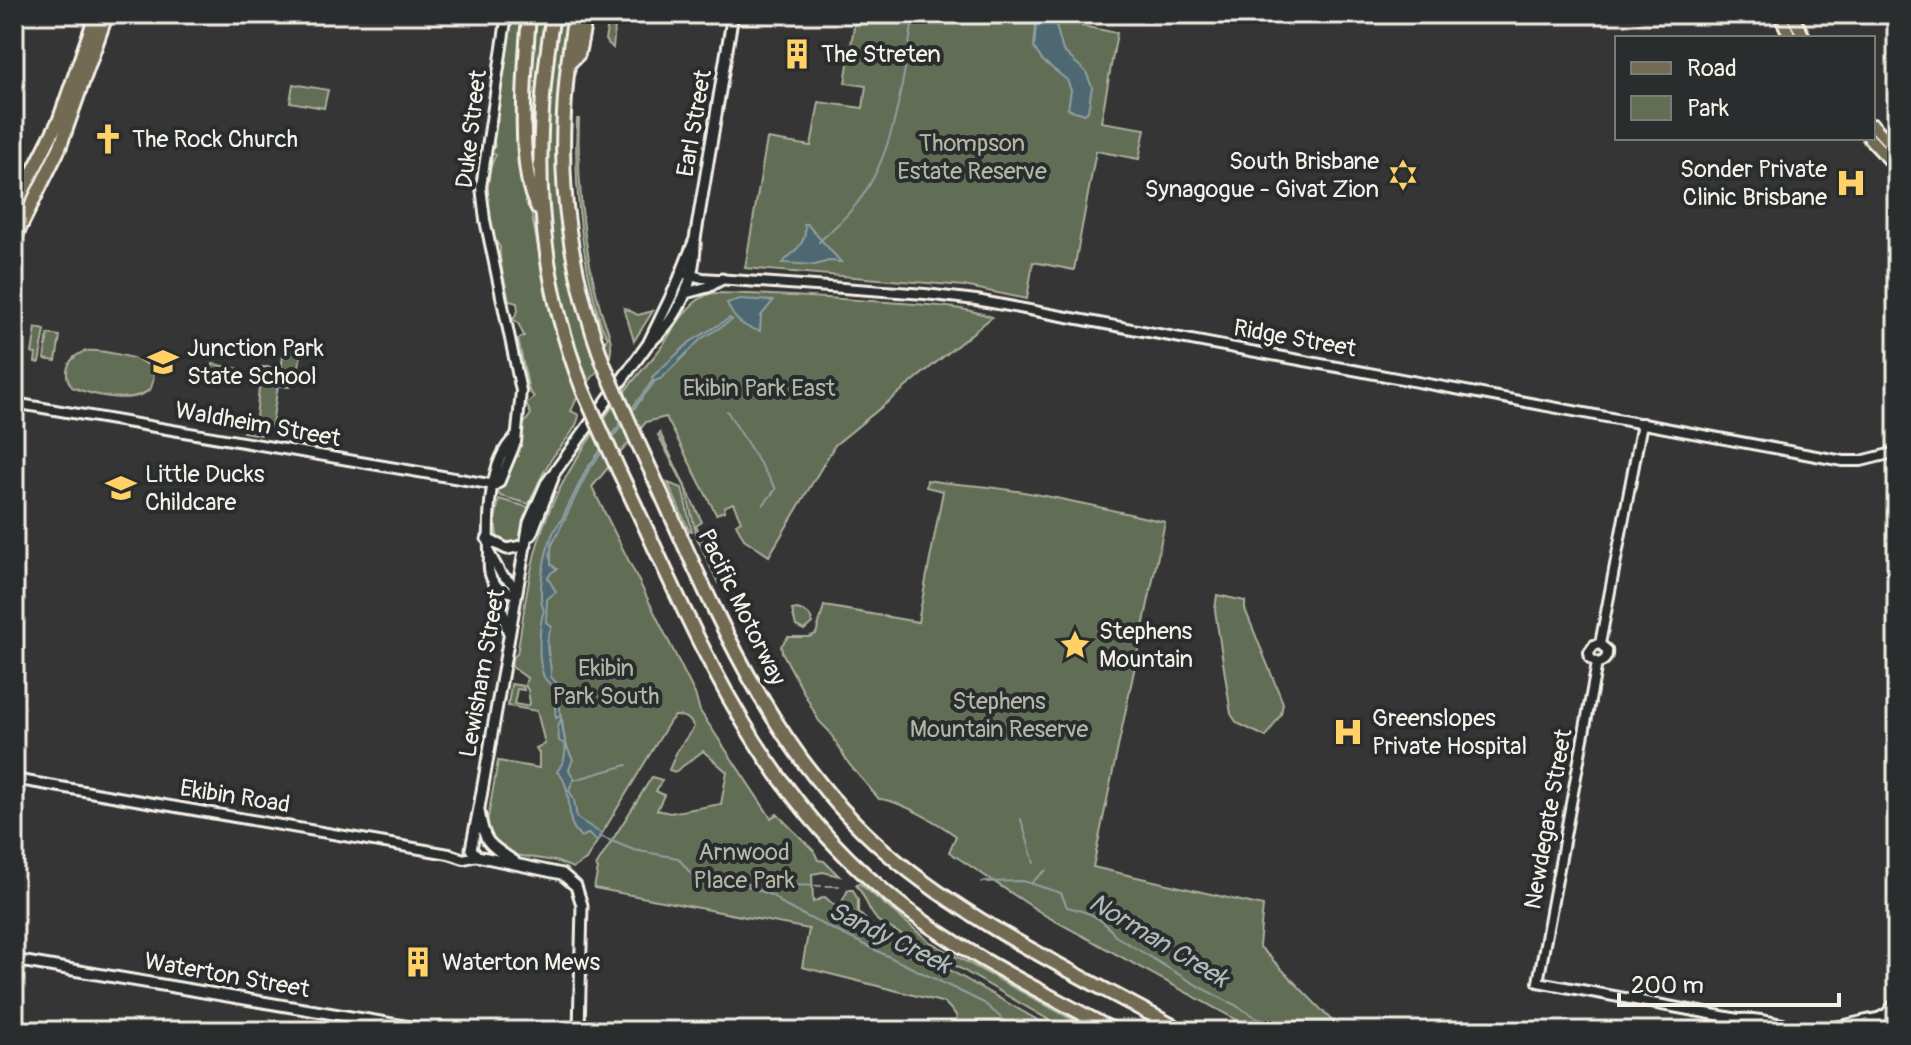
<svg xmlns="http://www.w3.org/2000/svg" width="1911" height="1045" font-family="Pangolin,sans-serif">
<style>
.green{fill:#626d54;stroke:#abaf9e;stroke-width:2}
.water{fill:#4d6872;stroke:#909fa1;stroke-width:2}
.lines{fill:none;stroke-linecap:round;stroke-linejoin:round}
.stream{stroke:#909fa1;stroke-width:2}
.tertiary-casing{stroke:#f4f1e8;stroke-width:14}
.secondary-casing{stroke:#f4f1e8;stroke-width:15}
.primary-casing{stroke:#f4f1e8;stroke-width:16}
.trunk-casing{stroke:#f4f1e8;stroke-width:17}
.motorway-casing{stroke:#f4f1e8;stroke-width:18}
.tertiary{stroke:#2a2d2e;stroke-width:8}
.secondary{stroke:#2a2d2e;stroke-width:9}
.primary{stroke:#736b52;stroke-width:10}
.trunk{stroke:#736b52;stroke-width:11}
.motorway{stroke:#736b52;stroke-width:12}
.motorway-bridge-casing{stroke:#f4f1e8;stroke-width:18;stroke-linecap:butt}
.motorway-bridge{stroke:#736b52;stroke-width:12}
.labels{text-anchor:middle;stroke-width:8;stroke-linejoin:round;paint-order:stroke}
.poi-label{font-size:24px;fill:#f4f1e8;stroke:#2a2d2e;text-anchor:start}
.street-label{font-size:24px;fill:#f4f1e8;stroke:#2a2d2e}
.park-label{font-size:24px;fill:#b2b6a5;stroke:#2a2d2e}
.water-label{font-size:26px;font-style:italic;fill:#b1bab9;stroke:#2a2d2e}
</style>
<rect width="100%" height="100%" fill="#363535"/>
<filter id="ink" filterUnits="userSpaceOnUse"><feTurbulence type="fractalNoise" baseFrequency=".0125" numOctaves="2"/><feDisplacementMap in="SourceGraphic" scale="16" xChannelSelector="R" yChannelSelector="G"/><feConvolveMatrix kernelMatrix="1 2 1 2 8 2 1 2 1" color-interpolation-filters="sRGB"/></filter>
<g filter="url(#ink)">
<path class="green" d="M510,14H525L523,18L525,22L522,74L518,84L520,95L517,114L525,180L550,310L578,396L571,411L579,415C578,430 557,448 549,463C541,476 535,490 529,504L500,496L497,490L506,471L512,466L511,458L519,456L516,446L521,435L519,431L531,414L526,404L534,397L529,391L518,339L524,336L518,323L513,319L518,311L517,303L509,301C506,284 498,263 500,247C484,230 484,173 496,155L490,153L495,146C492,135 491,132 498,121L495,105L499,102L497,96L502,74L499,68L506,50V33L510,32Z
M533,14H546L536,94H529Z
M560,14H568C549,143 551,246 599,369L587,384C540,257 539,146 560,14Z
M610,14H616L613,48L605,40Z
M856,14H1083L1082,26L1117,33L1101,122L1145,129L1139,159L1096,151L1074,270L1033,262L1027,299L964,286L745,268L767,139L811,146L819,102L863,108L866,86L845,83Z
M293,84L328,90L324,108L290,102Z
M577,119H579C577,182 583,246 600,307C605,326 616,342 609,359L604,343L608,337C600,329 597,310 594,298C579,239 574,180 577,119Z
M713,293C771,294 829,298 887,302C922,305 959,305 992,317L835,445L769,556L744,539L736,524L741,521L733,503L724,507L725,511L716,514L666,417L646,422L592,487L695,694L700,711L771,818L777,814L814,851L818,860L824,861L839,876L823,872L812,874L813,902L825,897L835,906H840L848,890H853L858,900V912L872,926L1057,1031H958L956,1015L945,1003L802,967L809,929L594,888L598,869L596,866L652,777L662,780L656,791L664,795L657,810L670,813L721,804L727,772L703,751L675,772L669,770L677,751L694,727C689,718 686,716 675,716L670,721L586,860L573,868L555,861L508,854L496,846L487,823L498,761L539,768V753L536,748L545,744L537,711L508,706L511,684L523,686L524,690L517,689L514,704L526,706L530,703L528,690L525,685L527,678L512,667L511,659L517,654C524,614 528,572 541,533C561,471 613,403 656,354C672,335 687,298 713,293Z
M624,308L638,315L653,311L634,341Z
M36,328L45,330L39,363L35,362L36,354L32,353Z
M48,334L60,336L56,361L44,359Z
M285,346L302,349L297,377L291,376L289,387L278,385L272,424L261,435L243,432L245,421L256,418L261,367H271L268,382L278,384Z
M86,351C99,350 145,357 152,369C155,375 153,383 151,388C135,406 92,395 72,387C61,372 69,356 86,351Z
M213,364L240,369L238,382L210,377Z
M660,433L702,522L696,526L723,581L718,583L697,538L685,487L658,435Z
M927,480C950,484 972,485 995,488C1052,495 1109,510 1165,522L1093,867L1263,906L1259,946L1342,1031H1257L1046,916L949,852L956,836C940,824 899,800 879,799L849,764L829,731L819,721L782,652L781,646L788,637H809L816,634L824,606L918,622L943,491L926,487Z
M668,483L682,488L692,531H689Z
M499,499L531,508L521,536L515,544L505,545L498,540L495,521Z
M1217,595L1245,601V609L1283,703L1281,714L1266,737L1237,723L1231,714L1215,610Z
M797,609C804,611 812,614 812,623L804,630L796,626L792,610Z
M859,883L930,942L1086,1027L1084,1031L1051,1021L878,921C867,910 866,896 856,885Z"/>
<path class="water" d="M1037,14H1053L1063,51L1086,72L1092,87L1088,111L1085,114L1068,109L1071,90L1067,80L1042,60L1034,48Z
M804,224H807L841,262L829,261L815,265L782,263C794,252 809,242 804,224Z
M740,299L773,301L761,316L760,331C743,328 733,319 727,303Z
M730,318L732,320L701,339L662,378L655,381L588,471L551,547V564L557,569L551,573L548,578L556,592L547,599L546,622L552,627C542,643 552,660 551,677L560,687C558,705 563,745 573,759L569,770L574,778L569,790L574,800L577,818L602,834L597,841L588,834L581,837C577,832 572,828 571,821C568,806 570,782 557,772L564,760L566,745L559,741L558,727L561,719L560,716L556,718C554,709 556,694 552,687C550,683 546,681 544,677C537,661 539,625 544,610C535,595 547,533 561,521L586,470L653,380L652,377L690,342Z"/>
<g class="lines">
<path class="stream" d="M819,242C836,226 853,211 865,192C897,143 904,71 914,14
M727,411L776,489L763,505
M550,556L552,543
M547,642L548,655
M562,720L566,750
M574,780L627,765
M1021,819L1034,863
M599,836L634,850L678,858L693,876L715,883L821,886
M982,882L1023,881L1061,893L1067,907C1088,912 1103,917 1115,936C1154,958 1190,984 1229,1002C1243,1008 1252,1018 1268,1023L1271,1031
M1032,882L1046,870
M745,885L773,896L785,906L984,1003L1006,1022L1012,1031
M826,886H839"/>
<g class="tertiary-casing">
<path id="tertiary" d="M686,274L703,278L925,294L976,300L1843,461H1861L1897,452
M14,403L495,485
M515,437C488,461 488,518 489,552C489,562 487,573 494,583C499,590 508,592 516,594
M495,485L499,483L516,442L521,391L485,220L481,187L507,14
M490,554L501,574L517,588
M1600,644L1642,423
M1597,663L1538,982L1738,1019L1751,1025L1784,1031
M1597,663L1590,658L1589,652L1594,645L1600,644
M1597,663C1605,662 1608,657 1607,650L1600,644
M14,779L449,854L464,859L477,856
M1739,1019C1765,1017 1789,1028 1815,1029C1835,1029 1858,1021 1878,1018L1886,1014L1897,1001
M1847,1031L1886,1024L1897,1013"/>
</g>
<g class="secondary-casing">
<path id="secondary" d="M686,293L708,287L722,279
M648,344C680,318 696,279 695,239L733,14
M531,535L553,478
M487,539L507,549L526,545
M495,584L508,631
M479,811C484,843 488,844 514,861
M14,960L434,1031
M579,1031L582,905L576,886L562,874L477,856L471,849L479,808L529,523L546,484L648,344L677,284L695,239"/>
</g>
<g class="primary-casing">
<path id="primary" d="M1779,14L1791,38
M1791,14L1805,38
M1873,125L1897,151
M1869,138L1897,168"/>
</g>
<g class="trunk-casing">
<path id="trunk" d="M14,209L59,120L96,14
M14,240L60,147L107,14"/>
</g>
<g class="motorway-casing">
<path id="motorway" d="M529,14C526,59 515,171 538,208
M553,14C532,146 534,265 583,390
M575,14C554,142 559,240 603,363
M567,65L578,54L586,14
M639,445C706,588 763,747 886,852C971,925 1084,977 1182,1031
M619,471C698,636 754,793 905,908C969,957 1044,992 1114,1031"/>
</g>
<use href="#tertiary" class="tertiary"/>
<use href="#secondary" class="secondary"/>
<use href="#primary" class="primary"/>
<use href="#trunk" class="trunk"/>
<use href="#motorway" class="motorway"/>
<g class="motorway-bridge-casing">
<path id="motorway-bridge" d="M603,363L639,445
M583,390L619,471"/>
</g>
<use href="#motorway-bridge" class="motorway-bridge"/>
</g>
</g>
<defs>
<g id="building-bare" transform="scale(2.4)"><path d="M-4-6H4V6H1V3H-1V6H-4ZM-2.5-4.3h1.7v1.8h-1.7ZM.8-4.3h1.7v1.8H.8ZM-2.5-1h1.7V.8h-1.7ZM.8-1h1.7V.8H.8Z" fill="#ffd166" stroke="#2a2d2e" stroke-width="2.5" paint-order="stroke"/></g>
<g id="church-bare" transform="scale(2.4)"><path d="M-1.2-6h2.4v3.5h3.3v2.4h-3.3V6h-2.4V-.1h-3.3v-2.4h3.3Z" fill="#ffd166" stroke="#2a2d2e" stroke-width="2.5" paint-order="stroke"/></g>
<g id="synagogue-bare" transform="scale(2.4)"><path d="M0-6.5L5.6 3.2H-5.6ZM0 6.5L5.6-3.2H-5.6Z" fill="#ffd166" stroke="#2a2d2e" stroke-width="2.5" paint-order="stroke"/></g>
<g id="hospital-bare" transform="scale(2.4)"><path d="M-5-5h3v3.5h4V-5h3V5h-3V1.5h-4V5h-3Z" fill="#ffd166" stroke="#2a2d2e" stroke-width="2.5" paint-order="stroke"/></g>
<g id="school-bare" transform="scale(2.4)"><path d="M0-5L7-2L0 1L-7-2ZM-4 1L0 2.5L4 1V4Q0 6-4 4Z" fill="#ffd166" stroke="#2a2d2e" stroke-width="2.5" paint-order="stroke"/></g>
<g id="sight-bare" transform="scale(2.4)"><path d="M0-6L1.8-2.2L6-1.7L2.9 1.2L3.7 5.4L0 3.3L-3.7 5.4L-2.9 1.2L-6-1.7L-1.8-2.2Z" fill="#ffd166" stroke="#2a2d2e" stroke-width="2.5" paint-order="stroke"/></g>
</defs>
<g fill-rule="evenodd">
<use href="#building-bare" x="797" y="54"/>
<use href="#church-bare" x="108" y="139"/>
<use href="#synagogue-bare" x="1403" y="175"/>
<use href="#hospital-bare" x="1851" y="183"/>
<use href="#school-bare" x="163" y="362"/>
<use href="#school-bare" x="121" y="488"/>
<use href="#sight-bare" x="1075" y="645"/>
<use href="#hospital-bare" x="1348" y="732"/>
<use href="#building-bare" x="418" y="962"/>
</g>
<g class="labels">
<g class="poi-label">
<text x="821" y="62">The Streten</text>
<text x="132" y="147">The Rock Church</text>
<text x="1379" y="169" text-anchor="end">South Brisbane<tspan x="1379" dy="28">Synagogue - Givat Zion</tspan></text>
<text x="1827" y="177" text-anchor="end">Sonder Private<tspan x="1827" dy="28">Clinic Brisbane</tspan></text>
<text x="187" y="356">Junction Park<tspan x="187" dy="28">State School</tspan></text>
<text x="145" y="482">Little Ducks<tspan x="145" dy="28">Childcare</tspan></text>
<text x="1099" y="639">Stephens<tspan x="1099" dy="28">Mountain</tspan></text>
<text x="1372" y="726">Greenslopes<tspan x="1372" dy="28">Private Hospital</tspan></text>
<text x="442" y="970">Waterton Mews</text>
</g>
<g class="street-label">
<text transform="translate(694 123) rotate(-80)" y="8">Earl Street</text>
<text transform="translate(471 129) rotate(-83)" y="8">Duke Street</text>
<text transform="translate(1295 338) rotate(10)" y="8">Ridge Street</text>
<text transform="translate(258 424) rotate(10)" y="8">Waldheim Street</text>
<text transform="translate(742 607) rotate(64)" y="8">Pacific Motorway</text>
<text transform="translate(482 673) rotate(-80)" y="8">Lewisham Street</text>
<text transform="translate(235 796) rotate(9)" y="8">Ekibin Road</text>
<text transform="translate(1548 819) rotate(-80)" y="8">Newdegate Street</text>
<text transform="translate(227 975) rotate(10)" y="8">Waterton Street</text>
</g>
<g class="park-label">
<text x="972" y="151">Thompson<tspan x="972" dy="28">Estate Reserve</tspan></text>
<text x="759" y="396">Ekibin Park East</text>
<text x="606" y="676">Ekibin<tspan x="606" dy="28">Park South</tspan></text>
<text x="999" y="709">Stephens<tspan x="999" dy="28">Mountain Reserve</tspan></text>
<text x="744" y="860">Arnwood<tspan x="744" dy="28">Place Park</tspan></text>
</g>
<g class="water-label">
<text transform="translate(890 937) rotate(26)" y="9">Sandy Creek</text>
<text transform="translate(1159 940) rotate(31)" y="9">Norman Creek</text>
</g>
</g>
<rect width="1911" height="1045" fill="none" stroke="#2a2d2e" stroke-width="48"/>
<rect x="24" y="24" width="1863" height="997" fill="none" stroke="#f4f1e8" stroke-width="3" filter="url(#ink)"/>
<rect x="1615" y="36" width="260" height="104" fill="#2a2d2e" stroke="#7b7b78" stroke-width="2"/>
<rect x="1631" y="62" width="40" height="12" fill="#736b52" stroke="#7b7b78" stroke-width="2"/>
<text x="1687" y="76" font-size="24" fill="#f4f1e8">Road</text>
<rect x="1631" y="96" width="40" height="24" fill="#626d54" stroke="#7b7b78" stroke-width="2"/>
<text x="1687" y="116" font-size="24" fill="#f4f1e8">Park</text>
<path d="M1619 993v12h220v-12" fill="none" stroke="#f4f1e8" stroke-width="4"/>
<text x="1631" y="993" font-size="24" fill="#f4f1e8" stroke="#2a2d2e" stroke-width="6" paint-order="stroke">200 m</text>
</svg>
